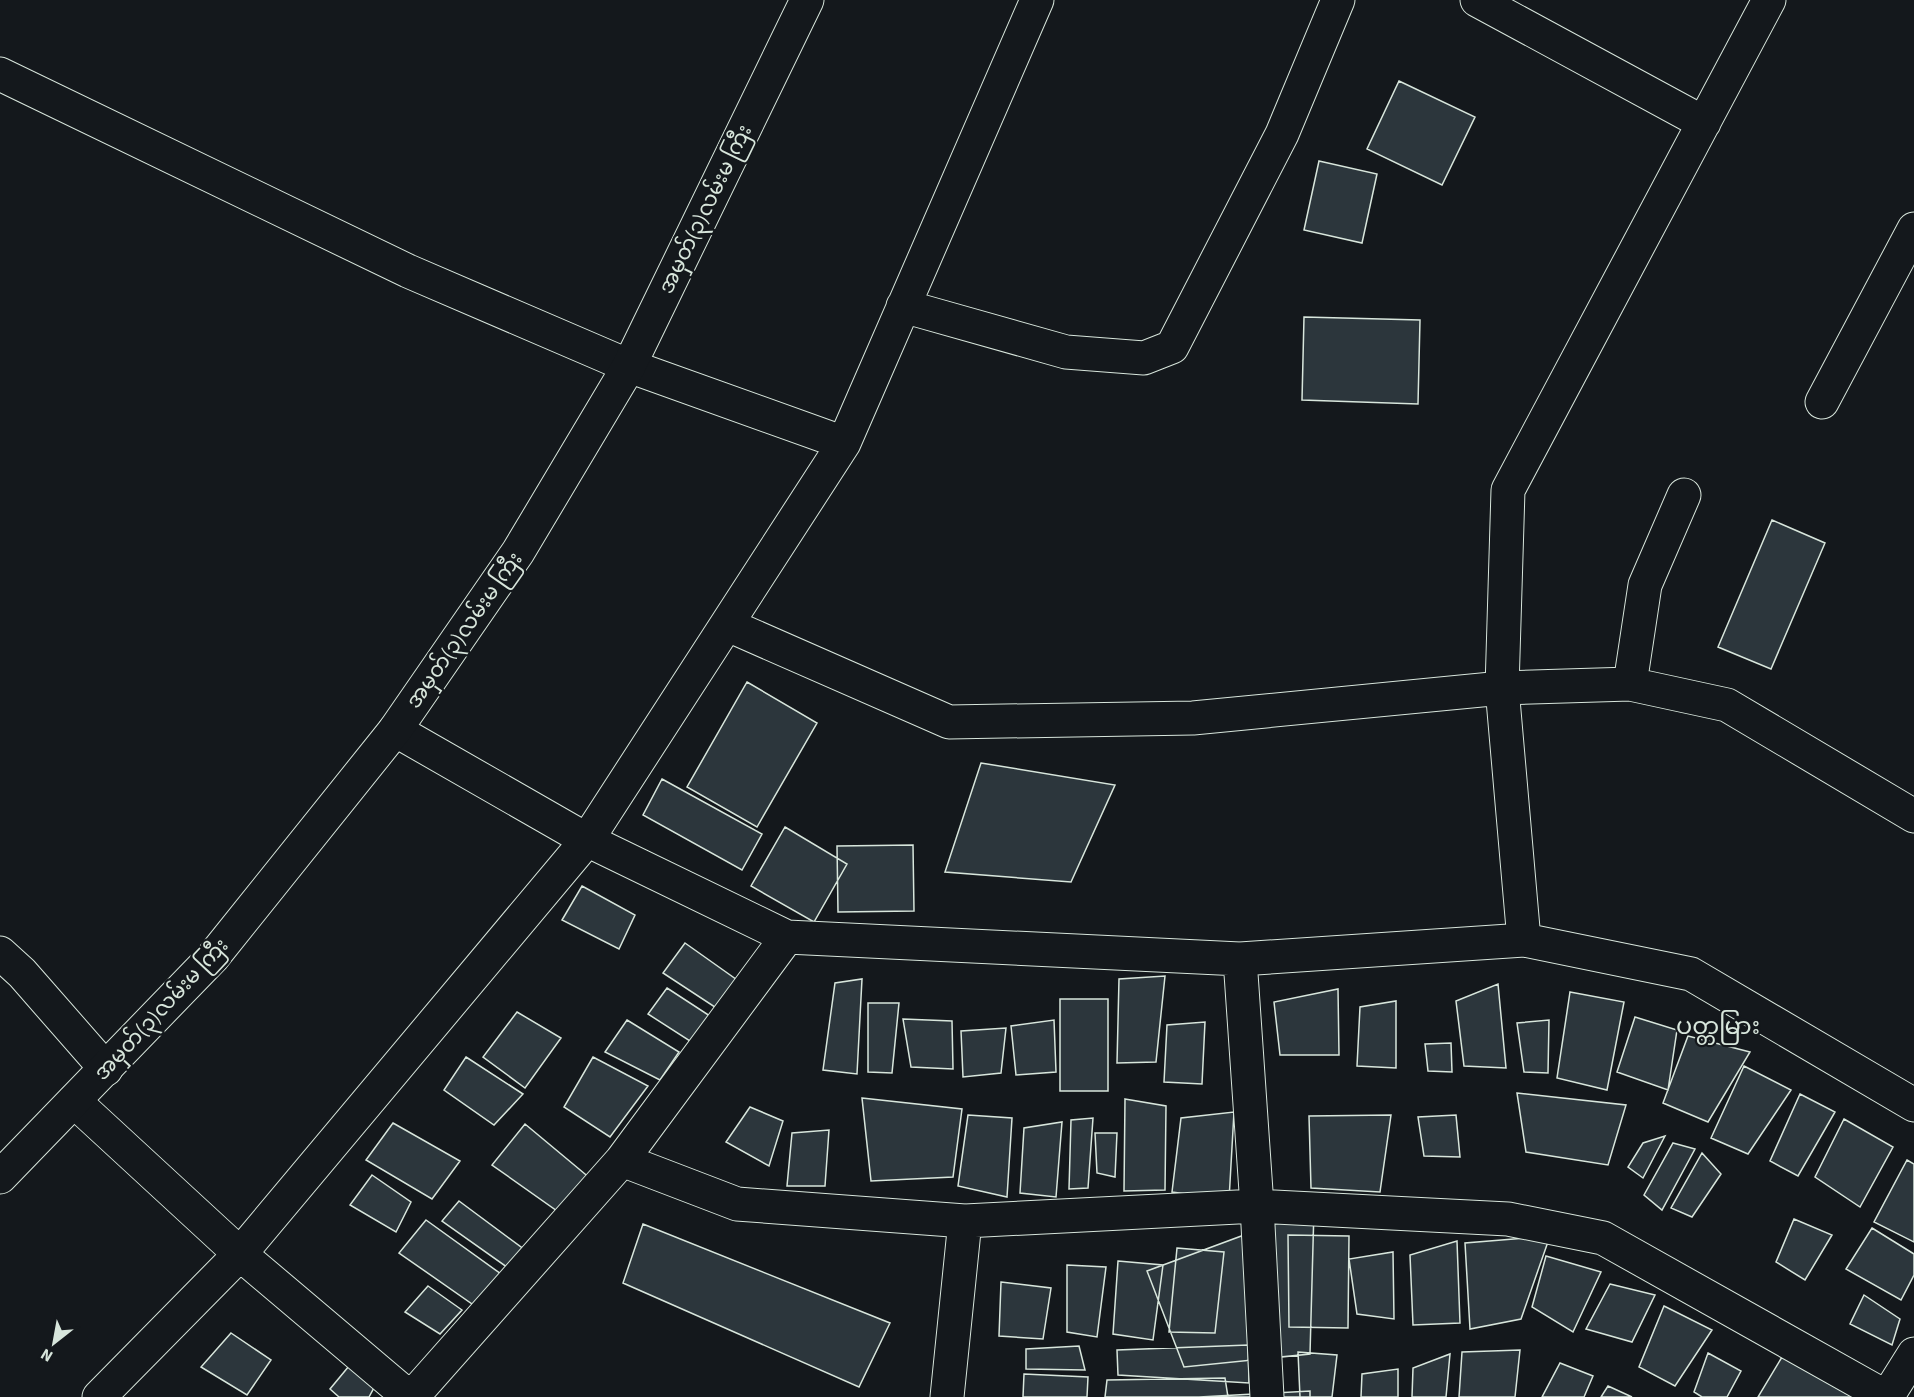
<svg xmlns="http://www.w3.org/2000/svg" width="1914" height="1397" font-family="'Source Sans 3','Noto Sans Myanmar',sans-serif">
<style>
.building{fill:#2c363c;stroke:#d8e6dc;stroke-width:1.5}
.lines{fill:none;stroke-linecap:round;stroke-linejoin:round}
.minor-casing{stroke:#d8e6dc;stroke-width:35}
.major-casing{stroke:#d8e6dc;stroke-width:35}
.minor{stroke:#14181c;stroke-width:33}
.major{stroke:#14181c;stroke-width:33}
.labels{text-anchor:middle;stroke-width:4.5;stroke-linejoin:round;paint-order:stroke}
.street-label{font-size:21px;fill:#d8e6dc;stroke:#14181c}
.quarter-label{font-size:24px;fill:#d8e6dc;stroke:#14181c}
</style>
<rect width="100%" height="100%" fill="#14181c"/>
<path class="building" d="M1399,81L1475,117L1442,185L1367,149Z
M1319,161L1377,174L1362,243L1304,230Z
M1304,317L1420,320L1418,404L1302,400Z
M1772,520L1825,543L1771,669L1718,647Z
M747,682L817,723L757,827L687,787Z
M981,763L1115,785L1071,882L945,872Z
M662,779L762,834L742,870L643,815Z
M785,827L847,864L814,922L751,886Z
M913,845L914,911L838,912L837,846Z
M582,886L635,915L619,949L562,920Z
M685,943L740,982L730,1017L663,973Z
M1165,976L1156,1062L1117,1063L1119,979Z
M862,979L857,1074L823,1070L835,983Z
M1498,984L1506,1068L1464,1066L1456,1001Z
M667,988L710,1016L693,1043L648,1014Z
M1338,989L1339,1055H1280L1274,1002Z
M1570,992L1624,1002L1607,1090L1557,1078Z
M1060,999H1108V1091H1060Z
M1396,1001V1068L1357,1066L1360,1007Z
M868,1003H899L892,1073L868,1072Z
M517,1012L561,1038L525,1088L483,1057Z
M1635,1017L1677,1030L1668,1090L1617,1072Z
M903,1019L952,1021L953,1069L911,1067Z
M627,1020L679,1052L660,1080L605,1052Z
M1054,1020L1056,1072L1016,1075L1011,1026Z
M1549,1020L1548,1073L1524,1072L1517,1023Z
M1205,1022L1202,1084L1164,1082L1167,1025Z
M1006,1028L1001,1073L963,1077L961,1031Z
M1688,1036L1750,1052L1708,1122L1663,1103Z
M1451,1043L1452,1072L1428,1071L1425,1044Z
M466,1057L523,1094L494,1125L444,1090Z
M593,1057L648,1086L610,1137L564,1107Z
M1744,1066L1791,1090L1748,1154L1711,1138Z
M1517,1093L1626,1105L1608,1165L1526,1152Z
M1800,1094L1835,1112L1798,1176L1770,1161Z
M862,1098L962,1109L953,1177L871,1181Z
M1125,1099L1166,1106L1165,1190L1124,1191Z
M750,1107L783,1121L769,1166L726,1142Z
M1234,1112L1229,1200L1172,1192L1181,1118Z
M968,1115L1012,1118L1007,1197L958,1186Z
M1391,1115L1380,1192L1311,1188L1309,1116Z
M1456,1115L1460,1157L1424,1156L1418,1117Z
M1093,1118L1088,1188L1069,1189L1071,1120Z
M1844,1119L1893,1147L1860,1207L1815,1177Z
M1062,1122L1056,1197L1020,1193L1024,1128Z
M393,1123L460,1161L432,1199L366,1160Z
M525,1124L591,1179L560,1213L492,1165Z
M829,1130L825,1186H787L792,1133Z
M1095,1133H1117L1115,1177L1097,1173Z
M1665,1136L1643,1178L1628,1167L1643,1143Z
M1673,1143L1695,1149L1662,1210L1644,1195Z
M1702,1153L1721,1174L1692,1217L1671,1208Z
M1907,1160L1914,1164V1242L1874,1222Z
M372,1175L411,1202L396,1232L350,1205Z
M459,1201L525,1250L511,1270L442,1221Z
M1314,1209L1310,1354L1184,1367L1147,1271Z
M1794,1219L1832,1235L1805,1280L1776,1262Z
M426,1220L508,1279L485,1313L399,1253Z
M643,1224L890,1323L859,1387L623,1283Z
M1872,1228L1914,1254V1275L1901,1300L1846,1269Z
M1288,1235L1349,1236L1348,1328L1289,1327Z
M1550,1236L1521,1319L1470,1329L1465,1243Z
M1457,1241L1460,1323L1413,1325L1410,1255Z
M1177,1248L1224,1252L1215,1333L1169,1332Z
M1393,1252L1394,1319L1357,1314L1349,1259Z
M1546,1256L1601,1272L1573,1332L1532,1307Z
M1118,1261L1163,1265L1153,1340L1113,1334Z
M1067,1265L1106,1267L1097,1337L1067,1332Z
M1001,1282L1051,1288L1043,1339L999,1336Z
M1610,1284L1655,1295L1632,1342L1586,1329Z
M428,1286L462,1310L440,1334L405,1312Z
M1864,1295L1900,1319L1892,1345L1850,1324Z
M1664,1306L1712,1330L1675,1386L1639,1367Z
M231,1333L271,1360L247,1395L201,1367Z
M1248,1345L1249,1383L1118,1375L1117,1350Z
M1079,1346L1085,1370L1026,1369V1349Z
M1520,1350L1515,1397H1459L1462,1352Z
M1298,1352L1337,1355L1332,1397H1300Z
M1708,1353L1741,1371L1727,1397H1702L1694,1392Z
M1450,1354L1446,1397H1412L1413,1368Z
M1782,1357L1853,1397H1758Z
M1560,1363L1593,1376L1584,1397H1542Z
M349,1366L376,1384L369,1397H339L330,1389Z
M1398,1369V1397H1361L1362,1374Z
M1024,1374L1088,1377L1087,1397H1023Z
M1225,1378L1228,1397H1105L1107,1380Z
M1608,1386L1632,1397H1601Z
M1310,1391V1397H1199Z"/>
<g class="lines">
<g class="minor-casing">
<path id="minor" d="M1477,0L1704,123
M0,74L408,271L629,366L844,443
M903,306L1066,352L1144,358L1172,347L1282,134L1338,0
M1822,402L1914,229
M728,625L949,722L1193,718L1502,688L1630,684L1727,705L1914,816
M1630,684L1645,585L1684,495
M395,730L587,840L787,937L1240,959L1524,940L1691,974L1914,1105
M1524,940L1502,688L1508,490L1769,0
M0,953L22,973L106,1069
M1240,959L1257,1206L1267,1397
M74,1101L240,1254L409,1397
M622,1160L737,1204L965,1221L1257,1206L1508,1219L1603,1238L1886,1397
M99,1397L240,1254L587,840L844,443L1037,0
M412,1397L622,1160L787,937
M947,1397L965,1221
M1887,1397L1914,1354"/>
</g>
<g class="major-casing">
<path id="major" d="M0,1177L213,957L395,730L518,552L629,366L807,0"/>
</g>
<use href="#minor" class="minor"/>
<use href="#major" class="major"/>
</g>
<g class="labels">
<g class="street-label">
<text transform="translate(705 209) rotate(-64)" y="7">အမှတ်(၃)လမ်းမ ကြီး</text>
<text transform="translate(464 630) rotate(-55)" y="7">အမှတ်(၃)လမ်းမ ကြီး</text>
<text transform="translate(161 1009) rotate(-47)" y="7">အမှတ်(၃)လမ်းမ ကြီး</text>
</g>
<g class="quarter-label">
<text x="1718" y="1034">ပတ္တမြား</text>
</g>
</g>
<g transform="translate(54 1343) rotate(211)" stroke="#14181c" stroke-width="4.5" paint-order="stroke">
<path d="M0-4.5L10 22L0 15L-10 22Z" fill="#d8e6dc"/>
<text y="-9" font-size="16" font-weight="bold" text-anchor="middle" fill="#d8e6dc">N</text>
</g>
</svg>
